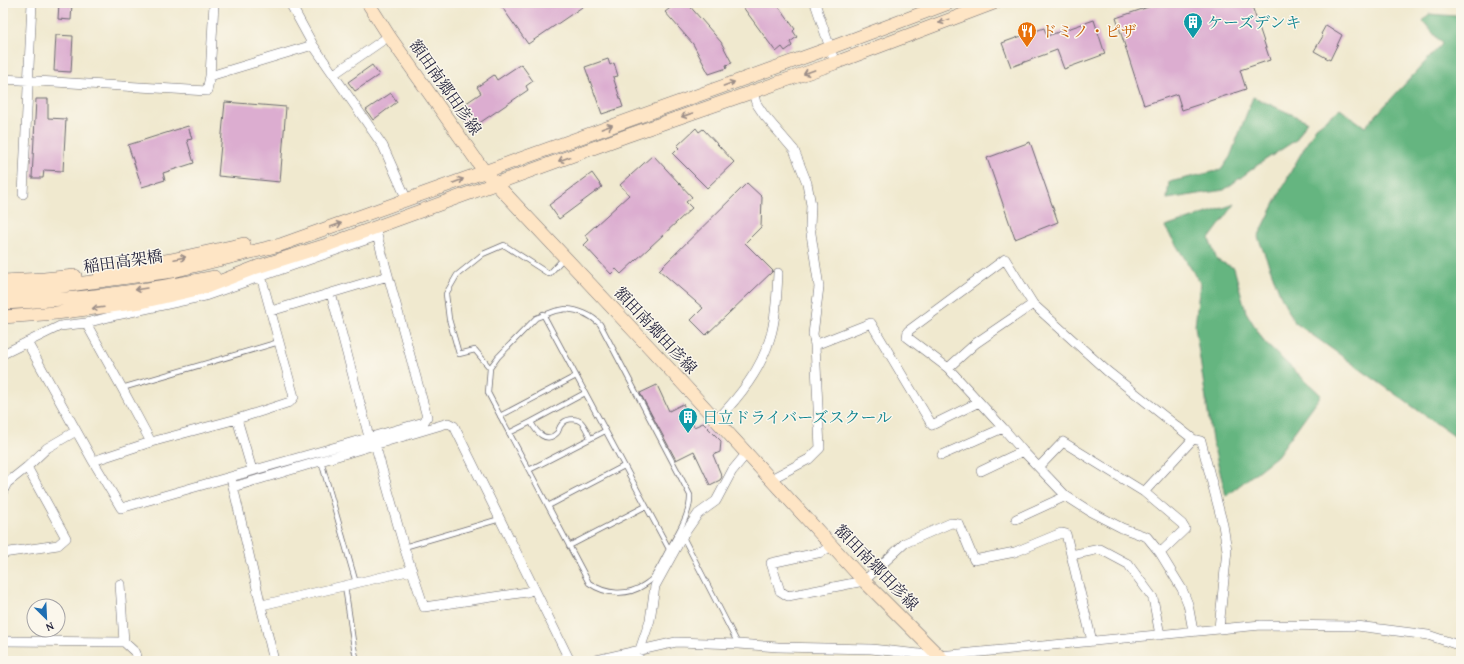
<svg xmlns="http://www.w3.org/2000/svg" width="1464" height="664" font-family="'Gentium Book Plus','Noto Serif JP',serif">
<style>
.forest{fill:#65b580;stroke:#446c5e}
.building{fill:#dcadd0}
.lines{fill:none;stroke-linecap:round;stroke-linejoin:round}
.lane-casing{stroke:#6a686f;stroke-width:6}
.street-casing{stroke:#6a686f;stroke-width:10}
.secondary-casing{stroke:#6a686f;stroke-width:14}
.lane{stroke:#fff;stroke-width:4.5}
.street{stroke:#fff;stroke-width:9}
.secondary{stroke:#fee5c5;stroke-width:13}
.oneway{stroke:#9b8d87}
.labels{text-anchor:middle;stroke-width:3;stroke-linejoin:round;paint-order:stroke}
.culture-label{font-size:16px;fill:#0d838f;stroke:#fbf7ec;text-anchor:start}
.food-label{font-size:16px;fill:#c56008;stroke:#fbf7ec;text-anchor:start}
.street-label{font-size:16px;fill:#22223b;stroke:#fbf7ec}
</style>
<rect width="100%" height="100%" fill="#fbf7ec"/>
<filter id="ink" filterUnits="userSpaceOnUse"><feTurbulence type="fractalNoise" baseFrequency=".025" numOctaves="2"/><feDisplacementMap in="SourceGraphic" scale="8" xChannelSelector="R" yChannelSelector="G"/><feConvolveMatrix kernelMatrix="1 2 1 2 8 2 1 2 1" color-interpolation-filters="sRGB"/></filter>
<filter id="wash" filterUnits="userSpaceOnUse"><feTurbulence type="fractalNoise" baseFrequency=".012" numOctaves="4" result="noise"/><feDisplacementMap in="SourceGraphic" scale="16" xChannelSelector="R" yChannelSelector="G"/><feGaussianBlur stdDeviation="0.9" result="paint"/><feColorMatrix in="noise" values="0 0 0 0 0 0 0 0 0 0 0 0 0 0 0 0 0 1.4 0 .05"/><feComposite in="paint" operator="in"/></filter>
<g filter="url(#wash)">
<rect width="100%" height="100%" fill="#f0e9cf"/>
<path class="forest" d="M1461,11V441L1294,322L1280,294L1258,237L1290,173L1316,127L1340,109L1365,127L1442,44L1423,21L1429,14L1456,16Z
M1253,97L1307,121L1296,140L1259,164L1224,190L1167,199L1169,182L1221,170L1230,157Z
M1235,204L1209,239L1217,260L1234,268L1246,312L1265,343L1321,395L1277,456L1226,496L1212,440L1195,326L1200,283L1165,227Z"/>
<g id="blocks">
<path class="building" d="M59,3H72L71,20L58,19Z
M499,3H588L528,44Z
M677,3H687L721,42L732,63L726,65L727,68L709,74L693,44L665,12Z
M740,3H776L795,29L793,31L797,37L790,42L792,46L785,51L782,47L776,52Z
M1160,3H1251L1270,60L1240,70L1246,89L1182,110L1177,94L1144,105L1116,18Z
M1094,20L1105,54L1064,69L1057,50L1011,67L1002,43L1044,28L1047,36Z
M1326,25L1342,35L1330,60L1314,51L1323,36L1321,34Z
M56,35L73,36L71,72L54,71Z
M608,59L610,65L614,63L618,76L613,77L623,107L602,114L585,67Z
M521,64L533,81L526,86L528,90L478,124L476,121L468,127L456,110L481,93L477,87L494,75L497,80Z
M372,65L379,75L355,91L348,82Z
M391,93L397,102L373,120L366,110Z
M36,99H48V118L66,119L63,171L44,170L43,178H32Z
M225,102L286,107L280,182L218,176Z
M188,126L192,139L187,140L194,163L163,173L165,180L142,187L128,145Z
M696,128L699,132L703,129L734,162L707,188L673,154L679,148L677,146Z
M1030,142L1058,222L1015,239L987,158Z
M653,155L692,197L686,202L692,208L621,274L616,269L611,274L584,245L589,240L585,235L629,195L620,185Z
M592,173L602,187L559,219L549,205Z
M747,183L762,197L761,227L745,243L773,271L706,335L691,320L703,308L659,270Z
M657,385L669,411L683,404L694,427L703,423L721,441L720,452L713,455L722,477L720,480L710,485L694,451L676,460L640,393Z"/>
</g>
</g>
<g filter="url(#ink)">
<use href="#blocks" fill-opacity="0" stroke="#6a686f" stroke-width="1"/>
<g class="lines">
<g class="lane-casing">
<path id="lane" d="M566,309C580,310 590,314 600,324L690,495C691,512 680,529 672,544C665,555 660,569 652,579C650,581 647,583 644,585C628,596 606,595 589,583L488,393L490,368L498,357L536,318L555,311Z
M543,314L669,549
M490,368L475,350L459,354L449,319L446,294L457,275L483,254L504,245L549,274L564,258
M122,388L279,342
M500,416L576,376
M531,422L585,393
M509,433L531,422C536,432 546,444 557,433C559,431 559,427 561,425C565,419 575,417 581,422C585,426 588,433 590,438
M321,461L356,583
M529,470L605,431
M548,506L624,466
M683,537L738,644
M569,546L646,506
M404,547L500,519
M345,586L354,648L357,661"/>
</g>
<g class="street-casing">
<path id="street" d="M214,3L210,76L313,45
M290,3L313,45L383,146L407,200
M815,3L835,63
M334,74L389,36
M3,79L207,91L210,76
M753,92L756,103L764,115L794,150L807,183L811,205L810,227L819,287L813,334L815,345
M23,194L32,3
M331,293L369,437
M271,311L388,276
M86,323L122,388L151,442L237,419L290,402L294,397L261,276L257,267
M27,342L93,461L121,508L424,422L427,417L375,228
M3,354L60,326L86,323L117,315L205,296L377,236
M948,368L976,343L1033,304
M237,419L252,470
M717,420C739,397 761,370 770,338C776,320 777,293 778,273
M1193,439L1201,441L1223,525L1227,550L1219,628
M375,444L404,547L424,607L527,592L534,589
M942,455L1003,428
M93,461L151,442
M1039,467L1063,442L1144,492L1182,524L1185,529L1160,553
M981,471L1023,451
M771,479L809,459L820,448L815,345L871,323L932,425L979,402
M232,482L274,661
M233,487L448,423L454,426L570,661
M3,491L7,483L27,467
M1144,492L1193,439L1107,371L1033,304L1005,259L908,331L907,337L948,368L1003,428L1023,451L1066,496L1091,512L1122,528L1147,537L1160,553L1182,589L1188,604L1193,631
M1016,519L1066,496
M832,545L822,552L771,563L780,591L788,596L864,581L905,543L951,523L959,524L974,560L1015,552L1061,533L1066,534L1092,641
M3,553L58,545L66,538L27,467L47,448L76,431
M1071,555L1100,549L1128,564L1153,598L1160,635
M120,584L124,642
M262,605L412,570
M3,641L124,642L136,653L138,661
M592,661L676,642L738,644L778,647L871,649L939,656L1261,625L1357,626L1428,635L1461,646
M636,661L650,620L655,586L682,537L698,514L716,501L732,471L747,453"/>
</g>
<g class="secondary-casing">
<path id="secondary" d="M368,3L389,36L484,171L651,349L864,581L944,661
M100,273L171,260L244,244
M3,281L44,279L75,276
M3,290L47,288L173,271L280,245L830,48L949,3
M3,303C74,300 145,291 214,277
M3,317L56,313L141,302L206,287L257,267L330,244L626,136L835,63L994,3"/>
</g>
<use href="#lane" class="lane"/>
<use href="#street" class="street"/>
<use href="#secondary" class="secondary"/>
</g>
<defs><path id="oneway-shaft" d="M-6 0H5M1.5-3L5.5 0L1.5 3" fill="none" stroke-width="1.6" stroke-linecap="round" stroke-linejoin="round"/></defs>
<g class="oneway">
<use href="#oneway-shaft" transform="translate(944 21) rotate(160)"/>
<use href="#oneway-shaft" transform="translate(809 72) rotate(160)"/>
<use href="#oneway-shaft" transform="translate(729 84) rotate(-20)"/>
<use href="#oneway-shaft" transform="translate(687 115) rotate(161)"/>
<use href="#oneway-shaft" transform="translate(607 127) rotate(-20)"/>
<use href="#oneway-shaft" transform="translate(564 159) rotate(160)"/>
<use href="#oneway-shaft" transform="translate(458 181) rotate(-21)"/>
<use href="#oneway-shaft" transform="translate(336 225) rotate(-19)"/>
<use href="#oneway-shaft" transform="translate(180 258) rotate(-12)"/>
<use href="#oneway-shaft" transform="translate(141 289) rotate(171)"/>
<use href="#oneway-shaft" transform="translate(98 308) rotate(173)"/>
</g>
</g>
<defs>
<g id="building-pin" transform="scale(1)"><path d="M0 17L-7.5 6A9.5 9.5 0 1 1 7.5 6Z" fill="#0f9aa8" stroke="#fbf7ec"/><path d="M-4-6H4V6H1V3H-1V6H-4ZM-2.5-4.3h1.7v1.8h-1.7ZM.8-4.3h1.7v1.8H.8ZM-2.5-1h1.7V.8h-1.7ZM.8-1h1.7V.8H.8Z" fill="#fff"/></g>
<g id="restaurant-pin" transform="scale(1)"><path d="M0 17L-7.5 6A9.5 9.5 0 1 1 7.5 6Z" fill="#e8710a" stroke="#fbf7ec"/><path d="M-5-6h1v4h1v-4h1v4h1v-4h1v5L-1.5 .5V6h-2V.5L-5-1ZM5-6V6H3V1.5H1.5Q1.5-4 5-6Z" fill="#fff"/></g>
</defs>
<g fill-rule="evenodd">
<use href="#building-pin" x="1193" y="22"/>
<use href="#restaurant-pin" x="1027" y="31"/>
<use href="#building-pin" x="688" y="417"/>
</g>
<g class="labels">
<g class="culture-label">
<text x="1207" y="28">ケーズデンキ</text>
<text x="702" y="423">日立ドライバーズスクール</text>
</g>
<g class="food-label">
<text x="1041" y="37">ドミノ・ピザ</text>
</g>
<g class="street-label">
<text transform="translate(446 87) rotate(55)" y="6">額田南郷田彦線</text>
<text transform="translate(123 261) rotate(-8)" y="6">稲田高架橋</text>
<text transform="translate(656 330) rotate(47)" y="6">額田南郷田彦線</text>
<text transform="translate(877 567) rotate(46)" y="6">額田南郷田彦線</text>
</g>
</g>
<rect width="1464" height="664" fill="none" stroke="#fbf7ec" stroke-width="16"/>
<g transform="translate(46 618) rotate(156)"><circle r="19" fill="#fbf7ec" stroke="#a4a2a5"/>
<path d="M0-3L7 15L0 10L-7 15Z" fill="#1f6fb2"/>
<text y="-6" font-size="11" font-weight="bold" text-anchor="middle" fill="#22223b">N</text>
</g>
</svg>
